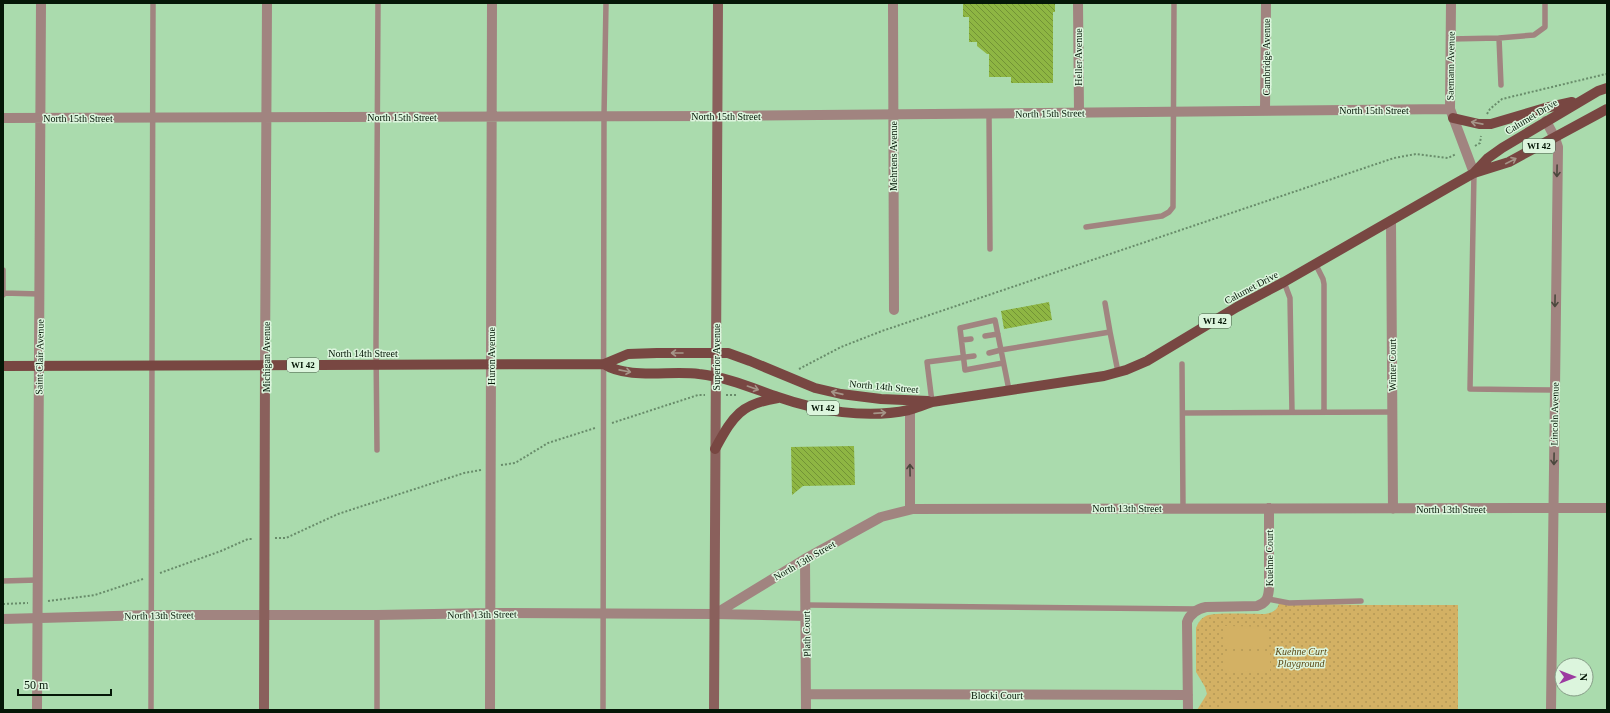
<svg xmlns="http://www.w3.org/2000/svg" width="1610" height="713" font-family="'Times New Roman',serif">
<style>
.park{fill:url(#park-dots)}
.pitch{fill:#d3b164}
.building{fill:url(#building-back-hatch)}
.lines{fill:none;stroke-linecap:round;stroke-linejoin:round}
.path{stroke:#688c6a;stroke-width:2;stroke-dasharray:2 2;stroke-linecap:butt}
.lane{stroke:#a18480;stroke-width:5.5}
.street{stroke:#a18480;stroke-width:10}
.secondary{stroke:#8a605c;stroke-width:10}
.primary{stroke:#784742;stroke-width:10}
.oneway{stroke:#a59588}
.oneway2{stroke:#4b483d}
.labels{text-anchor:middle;stroke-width:3;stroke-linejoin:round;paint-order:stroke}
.shield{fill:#dcf5dd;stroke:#465a47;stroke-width:1}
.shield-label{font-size:9px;font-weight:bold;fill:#051707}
.street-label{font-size:10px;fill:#051707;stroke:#dcf5dd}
.park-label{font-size:10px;font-style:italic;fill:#5b4714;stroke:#dcf5dd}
</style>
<defs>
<pattern id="park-dots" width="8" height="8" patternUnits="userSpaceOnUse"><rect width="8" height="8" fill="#d3b164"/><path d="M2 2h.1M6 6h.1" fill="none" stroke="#b49855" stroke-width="1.8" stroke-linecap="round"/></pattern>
<pattern id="building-back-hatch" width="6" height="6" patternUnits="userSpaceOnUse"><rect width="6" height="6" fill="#8eb643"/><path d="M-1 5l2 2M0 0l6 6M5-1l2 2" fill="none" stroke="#729336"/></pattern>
</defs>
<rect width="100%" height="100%" fill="#aadbad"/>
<path class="park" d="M1279,603L1363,605H1458V710H1197L1207,694L1205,687L1196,672V628C1198,623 1201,618 1206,616C1213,612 1254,614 1265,614C1272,613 1278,610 1279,603Z"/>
<path class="pitch" d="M1225,626L1269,627V647H1225Z
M1225,652H1270V673H1225Z
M1221,705H1278V710H1221Z"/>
<path class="building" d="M963,3H1055V12H1053V83H1011V77H989V54H987L977,46V42H969V17H963Z
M1049,302L1052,320L1004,329L1001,311Z
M854,446L855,485L803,486L792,495L791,447Z"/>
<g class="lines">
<path class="path" d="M1487,114L1490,109L1502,99L1606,74L1607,75
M1475,146L1480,143L1481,136
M799,369L841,347L882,331L1394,158L1416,154L1448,158L1456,154
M726,395H737
M612,423L698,395H705
M501,465L515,463L548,443L595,428
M275,538H286L338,514L464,473L481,470
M160,573L221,551L248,539H253
M48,601L95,595L143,579
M3,604L28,603"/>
<path class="lane" d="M1499,38L1534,35L1545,27V3
M1450,39L1499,38L1501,85
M989,114L990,249
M1474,173L1470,389L1554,390
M1086,227L1162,216L1169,212L1173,207L1174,3
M1316,265L1323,279L1324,284V412
M3,270V295
M1284,282L1290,298L1292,412
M3,293L40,294
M1105,303L1110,332
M985,336L998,334
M962,340L971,339
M989,353L1001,350L1009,390
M1003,363L965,370L960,328L995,320L1001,350L1110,332L1118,372
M1182,364L1183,508
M932,402L927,362L974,356
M1183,413L1393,412
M377,450L376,345L378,3
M3,581L37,580
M1268,599L1289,603L1361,601
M806,605L1197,609
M151,710L153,3
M377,710V615
M603,710L604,116L606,3"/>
<path class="street" d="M893,3L894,310
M1078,3L1079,112
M1451,3L1450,109L1474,173
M1265,110L1266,3
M3,118L717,116L1450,109
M1546,121L1555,138L1558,147L1551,710
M1391,221L1393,509
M265,365L267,3
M910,410V509
M805,559L806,710
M715,614L805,559L881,517L913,509L1607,508
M3,619L151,615H377L490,613L715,614L806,616
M806,694L1188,695
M37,710L41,3
M490,710L492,3
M1188,710L1187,622C1190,614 1197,609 1206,607L1257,606C1266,603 1268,599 1269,589V508"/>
<path class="secondary" d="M264,710L265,365
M714,710L718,3"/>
<path class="primary" d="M1453,118L1479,124H1491L1545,108L1572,102
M1474,173L1488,158L1502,148L1598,91L1607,88
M604,364C628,380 671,370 699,374C726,377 752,388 778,397C818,411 866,419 909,410C917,408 924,405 932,402L1104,376L1126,370L1147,361L1237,307L1284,282L1451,186L1474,173L1509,162L1607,109
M3,366L604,364L628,354L657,353H728L750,361L815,388L841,394L881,399L928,401
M715,449C733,417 739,404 778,398"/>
</g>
<defs><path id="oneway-shaft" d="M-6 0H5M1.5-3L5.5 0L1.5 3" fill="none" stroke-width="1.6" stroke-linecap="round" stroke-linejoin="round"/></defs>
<g class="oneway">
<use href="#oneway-shaft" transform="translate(1477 123) rotate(-169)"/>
<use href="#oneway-shaft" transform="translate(1511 161) rotate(-27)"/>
<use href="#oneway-shaft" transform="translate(677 353) rotate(-180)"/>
<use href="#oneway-shaft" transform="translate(625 371) rotate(11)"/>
<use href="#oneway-shaft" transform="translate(753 388) rotate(19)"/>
<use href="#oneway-shaft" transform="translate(837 393) rotate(-167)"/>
<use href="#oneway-shaft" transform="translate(880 413) rotate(-4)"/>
</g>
<g class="oneway2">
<use href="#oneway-shaft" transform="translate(1557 171) rotate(91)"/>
<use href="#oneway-shaft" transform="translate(1555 301) rotate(91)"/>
<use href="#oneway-shaft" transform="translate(1554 459) rotate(91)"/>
<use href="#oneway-shaft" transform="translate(910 470) rotate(-91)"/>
</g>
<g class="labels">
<g class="shield">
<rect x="1523" y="139" width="32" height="14" rx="3"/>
<rect x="1199" y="314" width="32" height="14" rx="3"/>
<rect x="287" y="358" width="32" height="14" rx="3"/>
<rect x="807" y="401" width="32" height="14" rx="3"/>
</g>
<g class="shield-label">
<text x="1539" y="149">WI 42</text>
<text x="1215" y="324">WI 42</text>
<text x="303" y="368">WI 42</text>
<text x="823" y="411">WI 42</text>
</g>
<g class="street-label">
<text transform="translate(1078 57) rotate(-90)" y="4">Heller Avenue</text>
<text transform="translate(1266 57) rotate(-90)" y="4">Cambridge Avenue</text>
<text transform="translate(1450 66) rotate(-89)" y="4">Saemann Avenue</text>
<text x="1374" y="114">North 15th Street</text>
<text transform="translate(1050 113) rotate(-1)" y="4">North 15th Street</text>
<text x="726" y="120">North 15th Street</text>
<text transform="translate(1531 116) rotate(-31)" y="4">Calumet Drive</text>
<text x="402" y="121">North 15th Street</text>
<text x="78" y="122">North 15th Street</text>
<text transform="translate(893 156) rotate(-90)" y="4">Mehrtens Avenue</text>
<text transform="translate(1251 287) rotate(-28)" y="4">Calumet Drive</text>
<text x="363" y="357">North 14th Street</text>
<text transform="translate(491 356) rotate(-90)" y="4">Huron Avenue</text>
<text transform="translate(39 357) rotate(-89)" y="4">Saint Clair Avenue</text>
<text transform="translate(266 357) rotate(-90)" y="4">Michigan Avenue</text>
<text transform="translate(716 357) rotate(-90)" y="4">Superior Avenue</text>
<text transform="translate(1392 365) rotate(-90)" y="4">Winter Court</text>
<text transform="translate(884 386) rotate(5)" y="4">North 14th Street</text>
<text transform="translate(1554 414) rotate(-89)" y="4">Lincoln Avenue</text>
<text x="1127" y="512">North 13th Street</text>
<text x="1451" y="513">North 13th Street</text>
<text transform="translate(1269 558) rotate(-90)" y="4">Kuehne Court</text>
<text transform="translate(804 560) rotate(-30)" y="4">North 13th Street</text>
<text transform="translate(482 614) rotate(-1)" y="4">North 13th Street</text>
<text transform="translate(159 615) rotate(-1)" y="4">North 13th Street</text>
<text transform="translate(806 634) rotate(-91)" y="4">Plath Court</text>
<text x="997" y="699">Blocki Court</text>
</g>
<g class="park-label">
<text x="1301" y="655">Kuehne Curt<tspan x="1301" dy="12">Playground</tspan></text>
</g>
</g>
<rect width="1610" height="713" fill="none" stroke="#051707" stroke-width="8"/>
<g transform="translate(1574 677) rotate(90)"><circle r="19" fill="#dcf5dd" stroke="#869c87"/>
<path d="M0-3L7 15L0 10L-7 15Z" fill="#9c3aa0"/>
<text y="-6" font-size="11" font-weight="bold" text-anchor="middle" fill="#051707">N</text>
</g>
<path d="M18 689v6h93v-6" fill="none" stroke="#051707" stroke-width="2"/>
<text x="24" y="689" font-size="12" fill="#051707" stroke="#dcf5dd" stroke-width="3" paint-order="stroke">50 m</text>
</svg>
